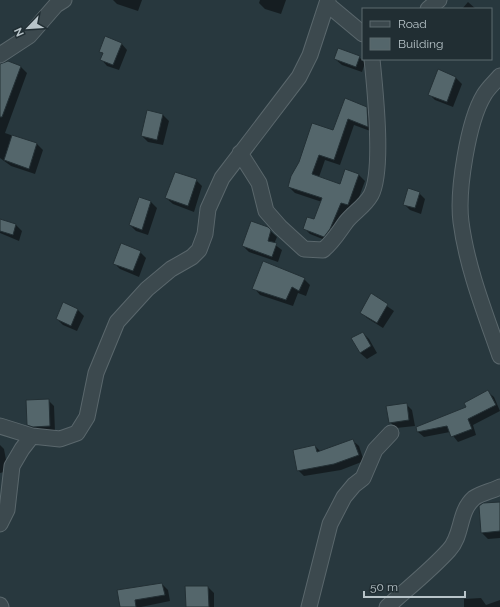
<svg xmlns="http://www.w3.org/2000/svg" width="500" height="607" font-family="Raleway,sans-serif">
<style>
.shadow{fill:#0007}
.building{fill:#54666b;stroke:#233035}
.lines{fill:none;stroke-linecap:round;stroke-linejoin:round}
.street-casing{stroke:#5a676c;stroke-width:17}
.street{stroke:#3c494e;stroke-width:15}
</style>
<rect width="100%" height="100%" fill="#28383e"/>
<path class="shadow" d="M113,0H142L138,11L117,4Z
M260,0H286L281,14L265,9L259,3Z
M468,2L476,9H462Z
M121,43L127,50L119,70L107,66L101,59L103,54L100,51Z
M359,57L365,63L362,72L342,65L335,59Z
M0,65L21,67L27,73L5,133L37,144L43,150L35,174L11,166L0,158Z
M455,77L462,84L453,107L435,100L429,94Z
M346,99L367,108L373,114V132L354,125L340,165L325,160L319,177L340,186L346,170L359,175L365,181L354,211L347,208L336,235L330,242L310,234L304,228L315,220L322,202L295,193L289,187L333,131Z
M163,115L169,121L163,145L148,142L142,136Z
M196,180L202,186L194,212L173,204L166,198Z
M419,193L425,199L421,214L410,210L404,204Z
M139,198L151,202L157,208L148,235L136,231L130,225Z
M0,220L16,225L22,231L19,241L0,233Z
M267,228L277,237L274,244L282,250L278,262L249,252L243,246Z
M140,252L146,258L139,277L120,269L114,263Z
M304,279L310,285L306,296L298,293L293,306L260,295L254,288Z
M371,295L394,311L383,328L367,318L361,312Z
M63,304L78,310L84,316L77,331L63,325L57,319Z
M363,333L369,339L377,353L367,359L360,353Z
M488,392L494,397L500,411L473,425L476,435L458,442L450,432L424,437L418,432L467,407Z
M48,400L54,406L55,432L34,431L28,425Z
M406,404L412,410L415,426L396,428L390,422Z
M352,440L359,446L364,461L341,470L304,476L298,470L315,446L320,451Z
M0,445L4,449L8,471L0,473Z
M500,503V538L488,539L482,533Z
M162,584L168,590L170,601L141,607H121Z
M208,587L214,593V607H187Z
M481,598L486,605L500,600V607H464V599Z"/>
<path class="building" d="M105,36L122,43L113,65L100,60L103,53L99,52Z
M338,48L360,56L356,67L334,59Z
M8,61L21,66L2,117H0V64Z
M438,69L456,77L447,102L428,95Z
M345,98L367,107L368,126V127L348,119L334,160L319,155L312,174L340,184L345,169L359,174L348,205L341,203L330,229L324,237L303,229L307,217L314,219L322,198L288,187L291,176L299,162L312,123L333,130Z
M147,110L163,114L157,140L141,136Z
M12,135L37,143L29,169L4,160Z
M175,172L197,179L188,206L165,198Z
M408,188L420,192L415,208L403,205Z
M139,197L151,201L142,230L129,225Z
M0,219L16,224L13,235L0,231Z
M251,221L268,227L271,230L268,241L277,243L272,257L242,246Z
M121,243L141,251L133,271L113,264Z
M263,261L305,278L299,291L292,287L286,300L252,289Z
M371,293L388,304L377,323L360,313Z
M63,302L78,309L71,326L56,319Z
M363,332L371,346L360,353L351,338Z
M488,390L496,405L468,419L472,429L451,437L447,426L417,432L416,427L466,407L464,403Z
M49,399L50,426L33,427L27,425L26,400Z
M407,403L409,420L389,423L386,406Z
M353,439L359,455L334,464L297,471L293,450L315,445L317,452Z
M500,502V531L481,533L479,506L483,503Z
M162,583L165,595L135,600L136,607H120L117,590Z
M185,586H208L209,607H186Z"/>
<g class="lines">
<g class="street-casing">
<path id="street" d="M327,4L363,34
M428,9L439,0
M0,55L29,36L56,5L64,0
M500,76C495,82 488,88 484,95C468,121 457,191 461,222C467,268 485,313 500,356
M240,153L259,183L266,211L280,227L304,249L323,250C333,242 338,233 346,222C353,213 365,206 371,195C384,171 375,89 372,59
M0,426L32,436
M0,524L7,510L12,466L22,449L32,436L60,439L77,433L87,417L96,373L117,322L147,289L171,269L192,257L199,250L205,234L208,209L222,178L299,77L310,55L328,0
M0,605L1,607
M309,607L330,524L344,497L354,485L363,478L375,450L391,433
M387,607C408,588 430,571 449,550C463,535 458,512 474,498C481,493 492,491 500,487"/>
</g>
<use href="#street" class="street"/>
</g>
<rect x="362" y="8" width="130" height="52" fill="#212e33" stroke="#5d6a6f"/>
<rect x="370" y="21" width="20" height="6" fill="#3c494e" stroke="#5d6a6f"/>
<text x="398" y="28" font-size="12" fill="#b8c4c9">Road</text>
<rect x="370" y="38" width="20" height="12" fill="#54666b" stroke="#5d6a6f"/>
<text x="398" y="48" font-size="12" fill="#b8c4c9">Building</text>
<g transform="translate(28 28) rotate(245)" stroke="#212e33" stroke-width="3" paint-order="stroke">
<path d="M0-3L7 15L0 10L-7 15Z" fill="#b8c4c9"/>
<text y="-6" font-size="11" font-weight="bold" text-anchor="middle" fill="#b8c4c9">N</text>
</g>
<path d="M364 591v6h101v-6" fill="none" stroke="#b8c4c9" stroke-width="2"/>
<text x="370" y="591" font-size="12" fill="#b8c4c9" stroke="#212e33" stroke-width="3" paint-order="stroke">50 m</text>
</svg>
